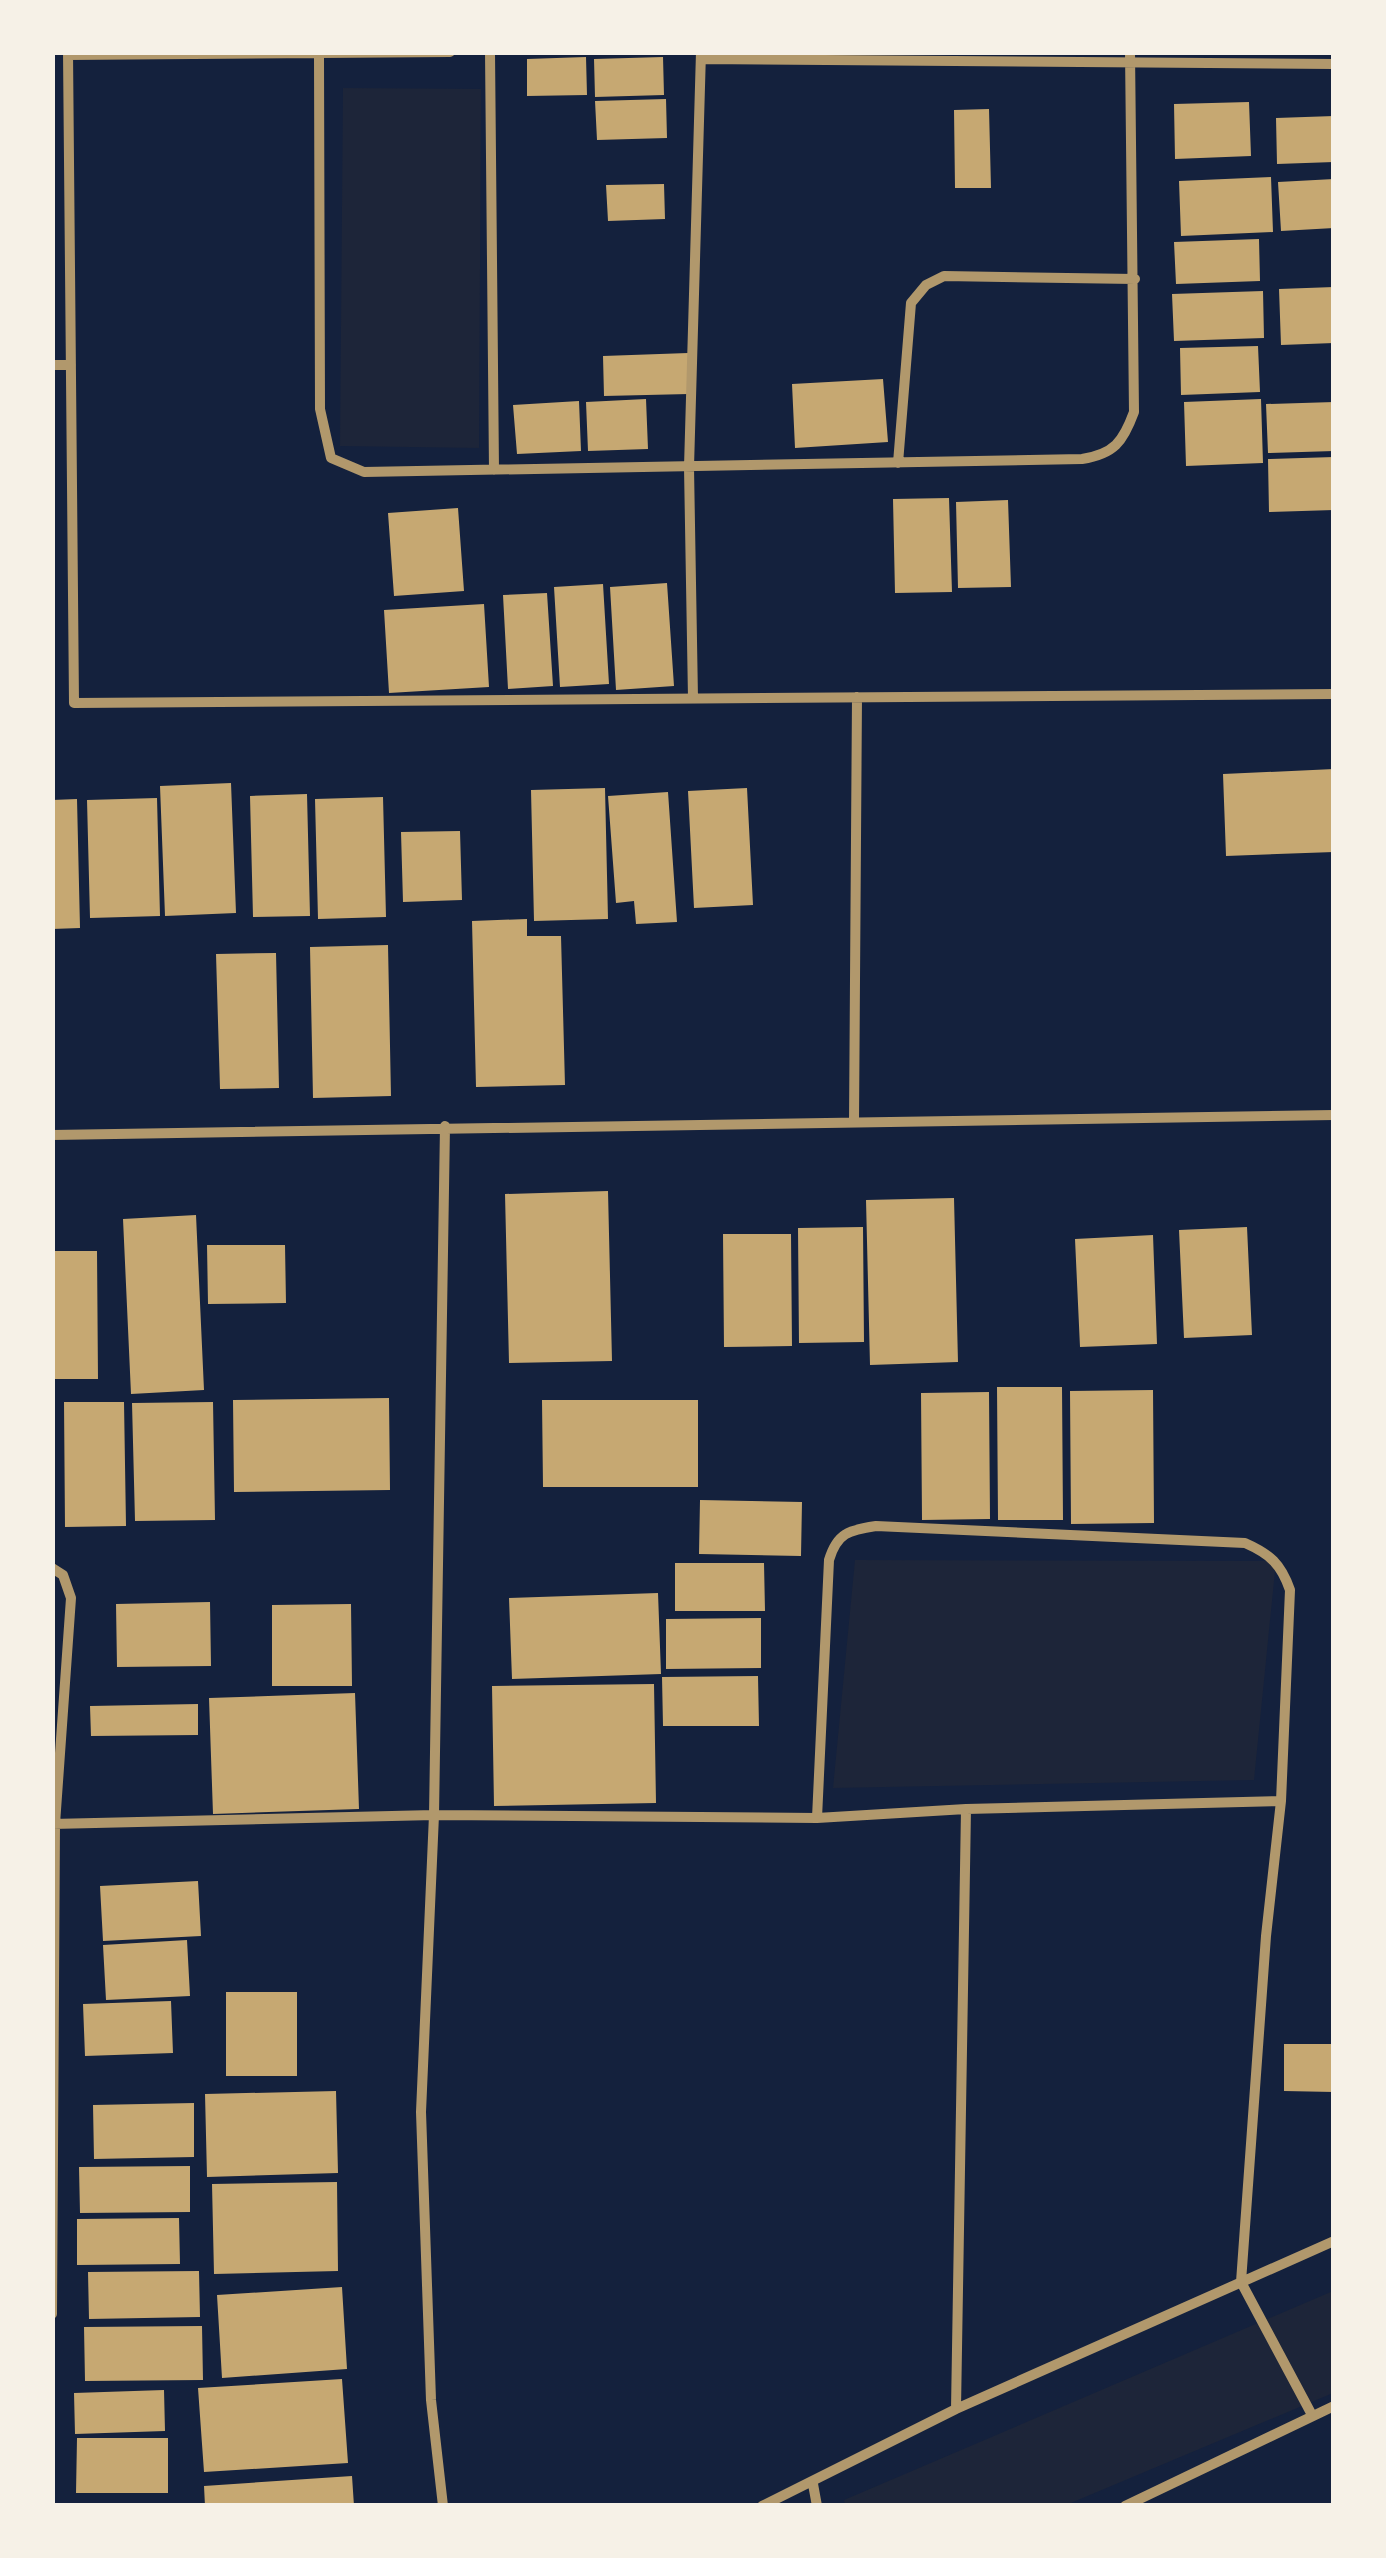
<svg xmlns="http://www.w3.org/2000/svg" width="1386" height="2558" font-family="'Sofia Sans Condensed',sans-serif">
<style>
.green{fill:#1d2539}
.building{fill:#c6a872}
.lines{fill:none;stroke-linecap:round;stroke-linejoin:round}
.minor{stroke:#b1986c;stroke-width:10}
</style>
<rect width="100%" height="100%" fill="#14213d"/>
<path class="green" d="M343,88L481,89L479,448L340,446Z
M855,1560L1276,1561L1254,1780L833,1788Z
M1333,2291V2393L1066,2505L845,2506L844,2500Z"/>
<path class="building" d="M586,57L587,95L527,96V59Z
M663,57L664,95L595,97L594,59Z
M666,99L667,138L597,140L595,101Z
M1249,102L1251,156L1175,159L1174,104Z
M989,109L991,188H955L954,110Z
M1334,116V162L1277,164L1276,118Z
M1271,177L1273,232L1181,236L1179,181Z
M1334,179V228L1281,231L1278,182Z
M664,184L665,219L608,221L606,185Z
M1259,239L1260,281L1176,284L1174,242Z
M1334,287V343L1281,345L1279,289Z
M1263,291L1264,338L1174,341L1172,294Z
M1258,346L1260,392L1181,395L1180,348Z
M688,353L689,394L604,396L603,356Z
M883,379L888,442L795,448L792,384Z
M646,399L648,449L588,451L586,402Z
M1261,399L1263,463L1186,466L1184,402Z
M579,401L581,451L517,454L513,405Z
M1334,402V451L1268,453L1266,404Z
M1334,457V510L1269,512L1268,459Z
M949,498L952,592L895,593L893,499Z
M1008,500L1011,587L958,588L956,502Z
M458,508L464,591L394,596L388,513Z
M667,583L674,686L616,690L610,587Z
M603,584L609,684L560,687L554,587Z
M547,593L553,686L508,689L503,595Z
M484,604L489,687L389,693L384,610Z
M1334,769V852L1226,856L1223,774Z
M231,783L236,913L165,916L160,786Z
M605,788L608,919L534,921L531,790Z
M747,788L753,905L694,908L688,791Z
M668,792L677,922L636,924L634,901L616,903L608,796Z
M307,794L310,916L253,917L250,796Z
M383,797L386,917L318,919L315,799Z
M157,798L160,916L90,918L87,800Z
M77,799L80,928L52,929V800Z
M460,831L462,900L403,902L401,832Z
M527,919V936H561L565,1085L476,1087L472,921Z
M388,945L391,1096L313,1098L310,947Z
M276,953L279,1088L220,1089L216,954Z
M608,1191L612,1361L509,1363L505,1194Z
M954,1198L958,1362L870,1365L866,1200Z
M196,1215L204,1390L131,1394L123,1219Z
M863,1227L864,1342L799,1343L798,1228Z
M1247,1227L1252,1335L1184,1338L1179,1230Z
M723,1234H791L792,1346L724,1347Z
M1153,1235L1157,1344L1080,1347L1075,1239Z
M207,1245H285L286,1303L208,1304Z
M52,1251H97L98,1379H52Z
M997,1387H1062L1063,1520H998Z
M1153,1390L1154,1523L1071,1524L1070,1391Z
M989,1392L990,1519L922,1520L921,1393Z
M389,1398L390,1490L234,1492L233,1400Z
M542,1400H698V1487H543Z
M64,1402H124L126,1526L65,1527Z
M213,1402L215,1520L135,1521L132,1403Z
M700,1500L802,1502L801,1556L699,1554Z
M675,1563H764L765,1611H675Z
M658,1593L661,1674L512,1679L509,1598Z
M210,1602L211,1666L117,1667L116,1604Z
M351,1604L352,1686H272V1605Z
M761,1618V1668L666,1669V1619Z
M758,1676L759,1726H663L662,1677Z
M654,1684L656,1803L494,1806L492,1686Z
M355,1693L359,1809L213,1814L209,1698Z
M198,1704V1735L91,1736L90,1706Z
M198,1881L201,1936L103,1941L100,1886Z
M187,1940L190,1996L106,2000L103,1945Z
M226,1992H297V2076H226Z
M171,2001L173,2053L85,2056L83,2004Z
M1284,2044H1334V2092L1284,2091Z
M336,2091L338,2173L207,2177L205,2094Z
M194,2103V2157L94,2159L93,2105Z
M190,2166V2212L80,2213L79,2167Z
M337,2182L338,2271L214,2274L212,2184Z
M179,2218L180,2264L77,2265V2219Z
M199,2271L200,2317L89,2319L88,2272Z
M342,2287L347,2369L222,2378L217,2295Z
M202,2326L203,2380L85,2381L84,2327Z
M342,2379L348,2463L204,2472L198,2388Z
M164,2390L165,2431L75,2434L74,2393Z
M77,2438H168V2493H76Z
M352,2476L354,2506H205L204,2486Z"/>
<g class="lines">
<path class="minor" d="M68,52L74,703L1334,694
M490,52L494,470
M68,55L450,52
M319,57L320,409L331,458L364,472L1082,459C1114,454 1123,442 1134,412L1130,52
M701,59L1334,64
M52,365H71
M898,463L911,303L926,285L944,276L1135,279
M693,698L689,467L701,52
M854,1122L857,697
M52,1135L1334,1115
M52,1568L63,1575L71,1598L55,1824L52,2314
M817,1818L829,1560C837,1533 849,1530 876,1526L1245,1543C1270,1554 1281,1564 1290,1590L1281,1801L1266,1936L1241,2282L1312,2415
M52,1824L434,1815L817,1818L966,1809L1281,1801
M956,2409L966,1809
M813,2484L817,2506
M443,2506L431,2400L421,2112L434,1815L445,1126
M762,2506L956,2409L1334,2241
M1125,2506L1334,2406"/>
</g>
<rect width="1386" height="2558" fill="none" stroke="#f6f1e7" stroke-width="110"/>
</svg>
